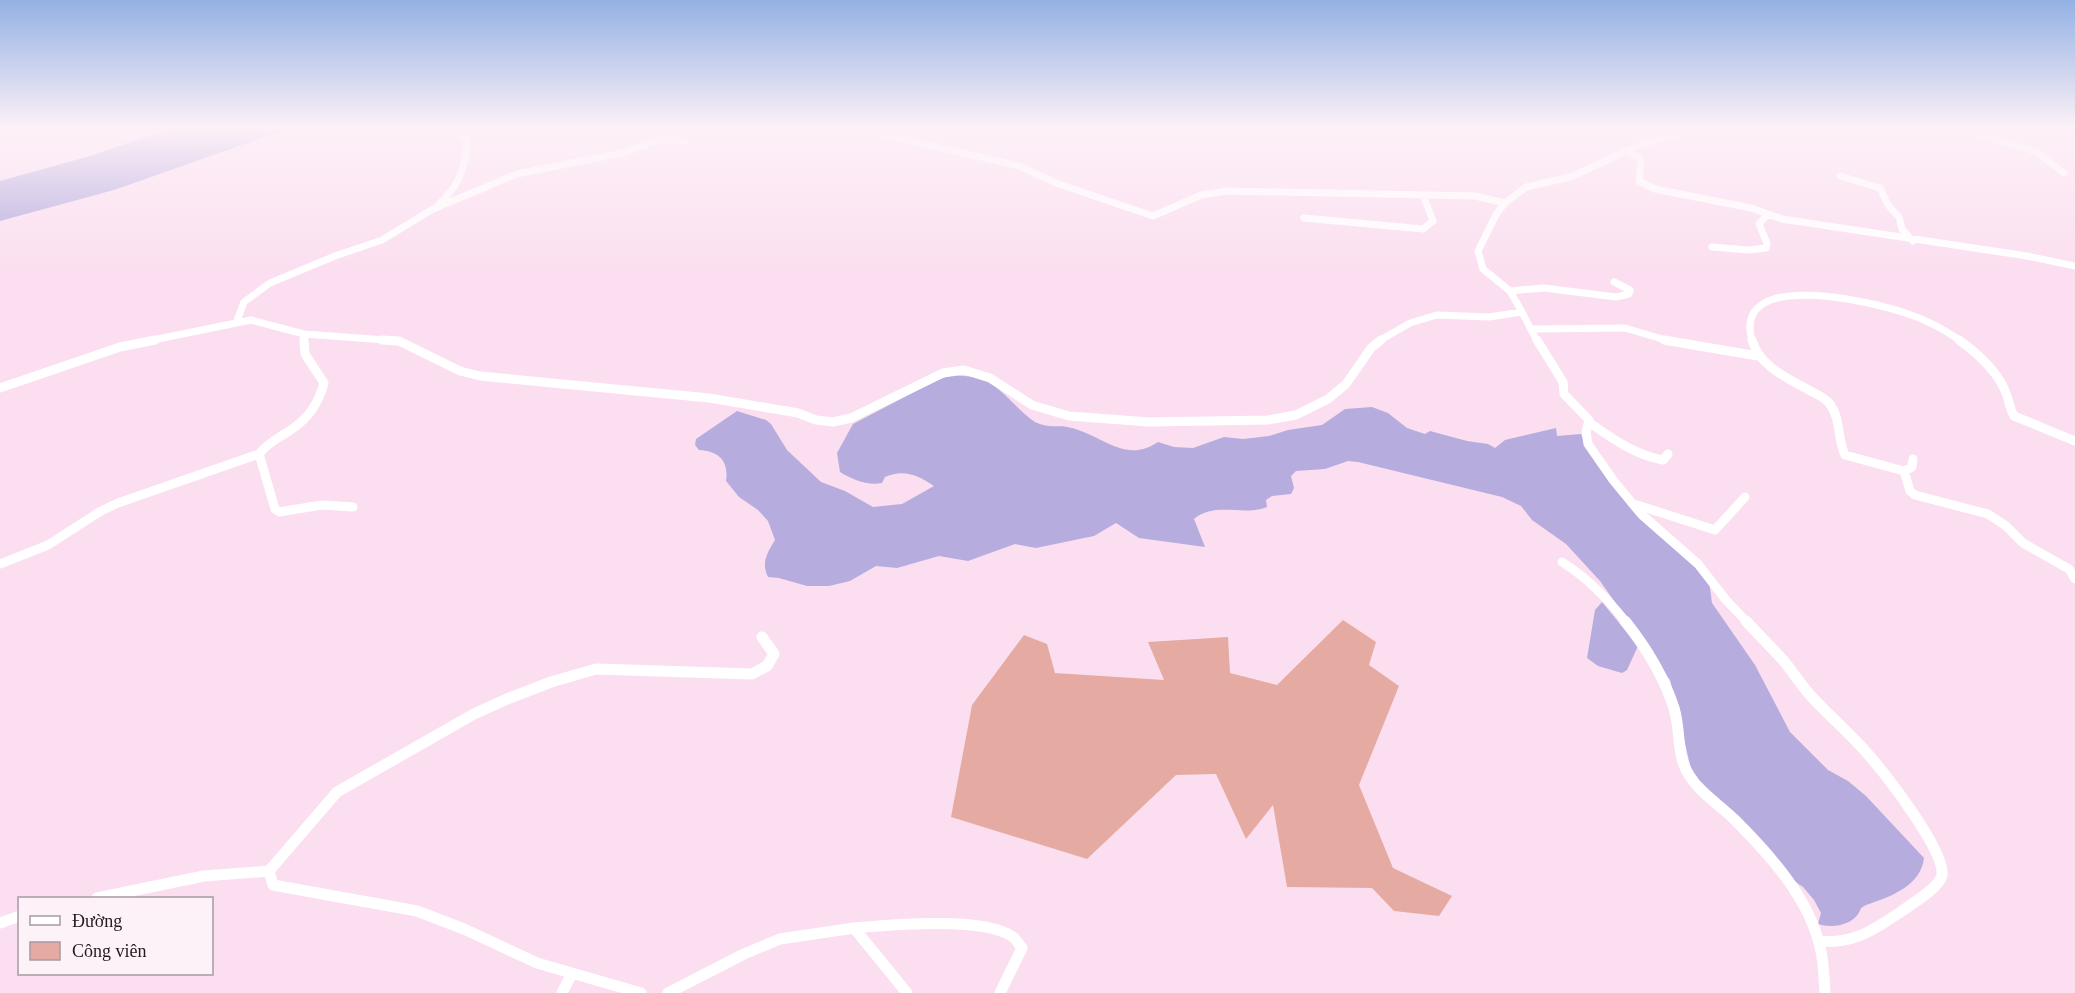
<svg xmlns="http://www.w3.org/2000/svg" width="2075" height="993" font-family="'Times New Roman',serif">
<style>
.green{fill:#e5aba2}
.water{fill:#b6acde}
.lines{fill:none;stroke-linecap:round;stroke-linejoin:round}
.minor-far2{stroke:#fff;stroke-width:7}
.minor-far1{stroke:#fff;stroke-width:9}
.minor{stroke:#fff;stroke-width:11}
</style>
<rect width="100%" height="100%" fill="#fbdff0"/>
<path class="green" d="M1343,620L1376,642L1369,665L1399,686L1359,785L1393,868L1452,896L1439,916L1394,911L1372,888L1287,887L1273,805L1246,839L1216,774L1176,775L1087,859L951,817L972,705L1024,635L1047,644L1055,673L1164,680L1148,642L1228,637L1230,673L1277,685Z"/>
<path class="water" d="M172,128H290L114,190L0,221V181L90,156Z
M952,375C960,376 968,376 976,377C1000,383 1015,409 1035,422C1048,429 1059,424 1072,428C1103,436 1126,464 1158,442L1174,447L1193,448L1224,437L1243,439L1269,436L1288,430L1322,425L1345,409L1372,407L1388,413L1407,428L1425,434L1430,431L1467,441L1488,444L1495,448L1505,440L1556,428L1557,436L1581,434L1596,461L1709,581L1712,603L1755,665L1790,732L1828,770L1848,781L1866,796L1924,858C1921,886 1890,897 1866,905L1861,908C1856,925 1832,929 1818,924L1821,913L1814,900L1803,887L1784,874L1706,791L1691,769L1670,680L1600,581L1566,544L1532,520L1521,506L1502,497L1358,462L1348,461L1325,469L1296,471L1291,476L1294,488L1291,494L1272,496L1266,500L1267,507C1243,517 1216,501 1194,519L1205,547L1139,538L1116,523L1094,536L1036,548L1015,544L968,561L939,556L897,568L876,566L850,581L829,586H807L779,578L768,577C761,563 767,553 775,540L768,521L758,510L739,497L726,481C729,461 719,451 699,450L695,445L696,439L737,411L766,420L771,424L787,450L821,482L845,491L873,507L902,504L934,486C917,475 904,469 885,477L882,483C868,486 853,480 840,472L837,453L853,424L937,380Z
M1602,602L1638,646L1627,670L1622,673L1598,666L1587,658L1595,610Z"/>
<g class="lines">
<path class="minor-far2" d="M857,128L1019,166L1056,183L1153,216L1201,195L1227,191L1475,196L1505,203L1497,213L1478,251L1483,269L1510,291L1522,312L1489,317L1437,315L1410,323L1379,341
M1959,128L2037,152L2064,173
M1624,151L1639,157L1641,161L1639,181L1655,189L1751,208L1782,219L2027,256L2075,266
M1840,176L1880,188L1888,205L1899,217L1902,229L1913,241
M1505,203L1526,187L1571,177L1639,145L1696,128
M439,204C459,186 466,167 467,140L457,128
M1304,218L1423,229L1433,221L1423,195
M1712,247L1749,250L1766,248L1767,243L1759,224L1767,215
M1510,291L1544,288L1616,297L1629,294L1630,290L1614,282
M1522,312L1537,341
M237,321L244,302L270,283L335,256L382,240L433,209L517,174L626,152L661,139L684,141
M1531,329L1625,328L1669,341
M304,334V341
M148,341L251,320L304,334L399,341
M1752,341C1731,267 1875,302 1908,314C1927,320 1945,330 1961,341"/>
<path class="minor-far1" d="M304,340L305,354L324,383C317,409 304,423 281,436C273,441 265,446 259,454L275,509L279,512L322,505L353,507
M382,340L399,341L460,371L480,376L709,398L798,413L816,420L833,422L851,418L943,373L964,370L990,378L1032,405L1069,416L1149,422L1268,420L1296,415L1328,399L1346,384L1371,348L1381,340
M1537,340L1563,382L1564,394L1589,420L1586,432L1588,444L1613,480L1641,514L1698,564L1726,600L1747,622
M1664,340L1758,356
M1752,340C1759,366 1787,378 1809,390C1816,394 1824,397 1829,403C1841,417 1837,439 1845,455L1904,471L1910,491L1915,495L1988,514L2006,526L2023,543L2069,569L2075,579
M1959,340C1977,353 1998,372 2006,393C2009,401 2010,409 2014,416L2075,441
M0,388L120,347L155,340
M1590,423C1613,439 1635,455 1663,460L1668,454
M1904,471L1912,467L1913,459
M1634,504L1715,530L1745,497
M1562,562C1588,578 1607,598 1626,622
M0,564L48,545L101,511L118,503L259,454"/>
<path class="minor" d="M1625,621C1645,646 1664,677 1674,708C1681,730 1676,755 1689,775C1700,793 1720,805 1735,820C1770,855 1809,898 1820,947C1824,962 1824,978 1825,993
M1746,621C1758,634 1771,647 1783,660C1793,672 1801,685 1811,696C1829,716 1849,732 1866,752C1884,772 1945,850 1942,875C1940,887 1912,904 1902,911C1875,929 1853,945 1819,941
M97,898L204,876L269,871
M0,923L20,916
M854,928C890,925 984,916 1013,937C1016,939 1019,945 1022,948L1000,993
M562,993L572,973
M641,993L537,963L464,929L417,911L273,885L269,871L337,792L474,714L507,699L551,682L596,669L752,674L767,666L774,654L762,637
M668,993L744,954L780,939L854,928L907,993"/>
</g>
<linearGradient id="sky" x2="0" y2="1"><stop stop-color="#94b1e4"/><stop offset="0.48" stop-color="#fdf1f8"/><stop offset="1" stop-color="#fdf1f8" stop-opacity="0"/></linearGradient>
<rect width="2075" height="267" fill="url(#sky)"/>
<rect x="18" y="897" width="195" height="78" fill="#fef2f9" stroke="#a69ba2" stroke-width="1.5"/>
<rect x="30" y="916" width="30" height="9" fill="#ffffff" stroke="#a69ba2" stroke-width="1.5"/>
<text x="72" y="927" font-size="18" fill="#23191f">Đường</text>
<rect x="30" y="942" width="30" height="18" fill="#e5aba2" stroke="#a69ba2" stroke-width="1.5"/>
<text x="72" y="957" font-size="18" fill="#23191f">Công viên</text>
</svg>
